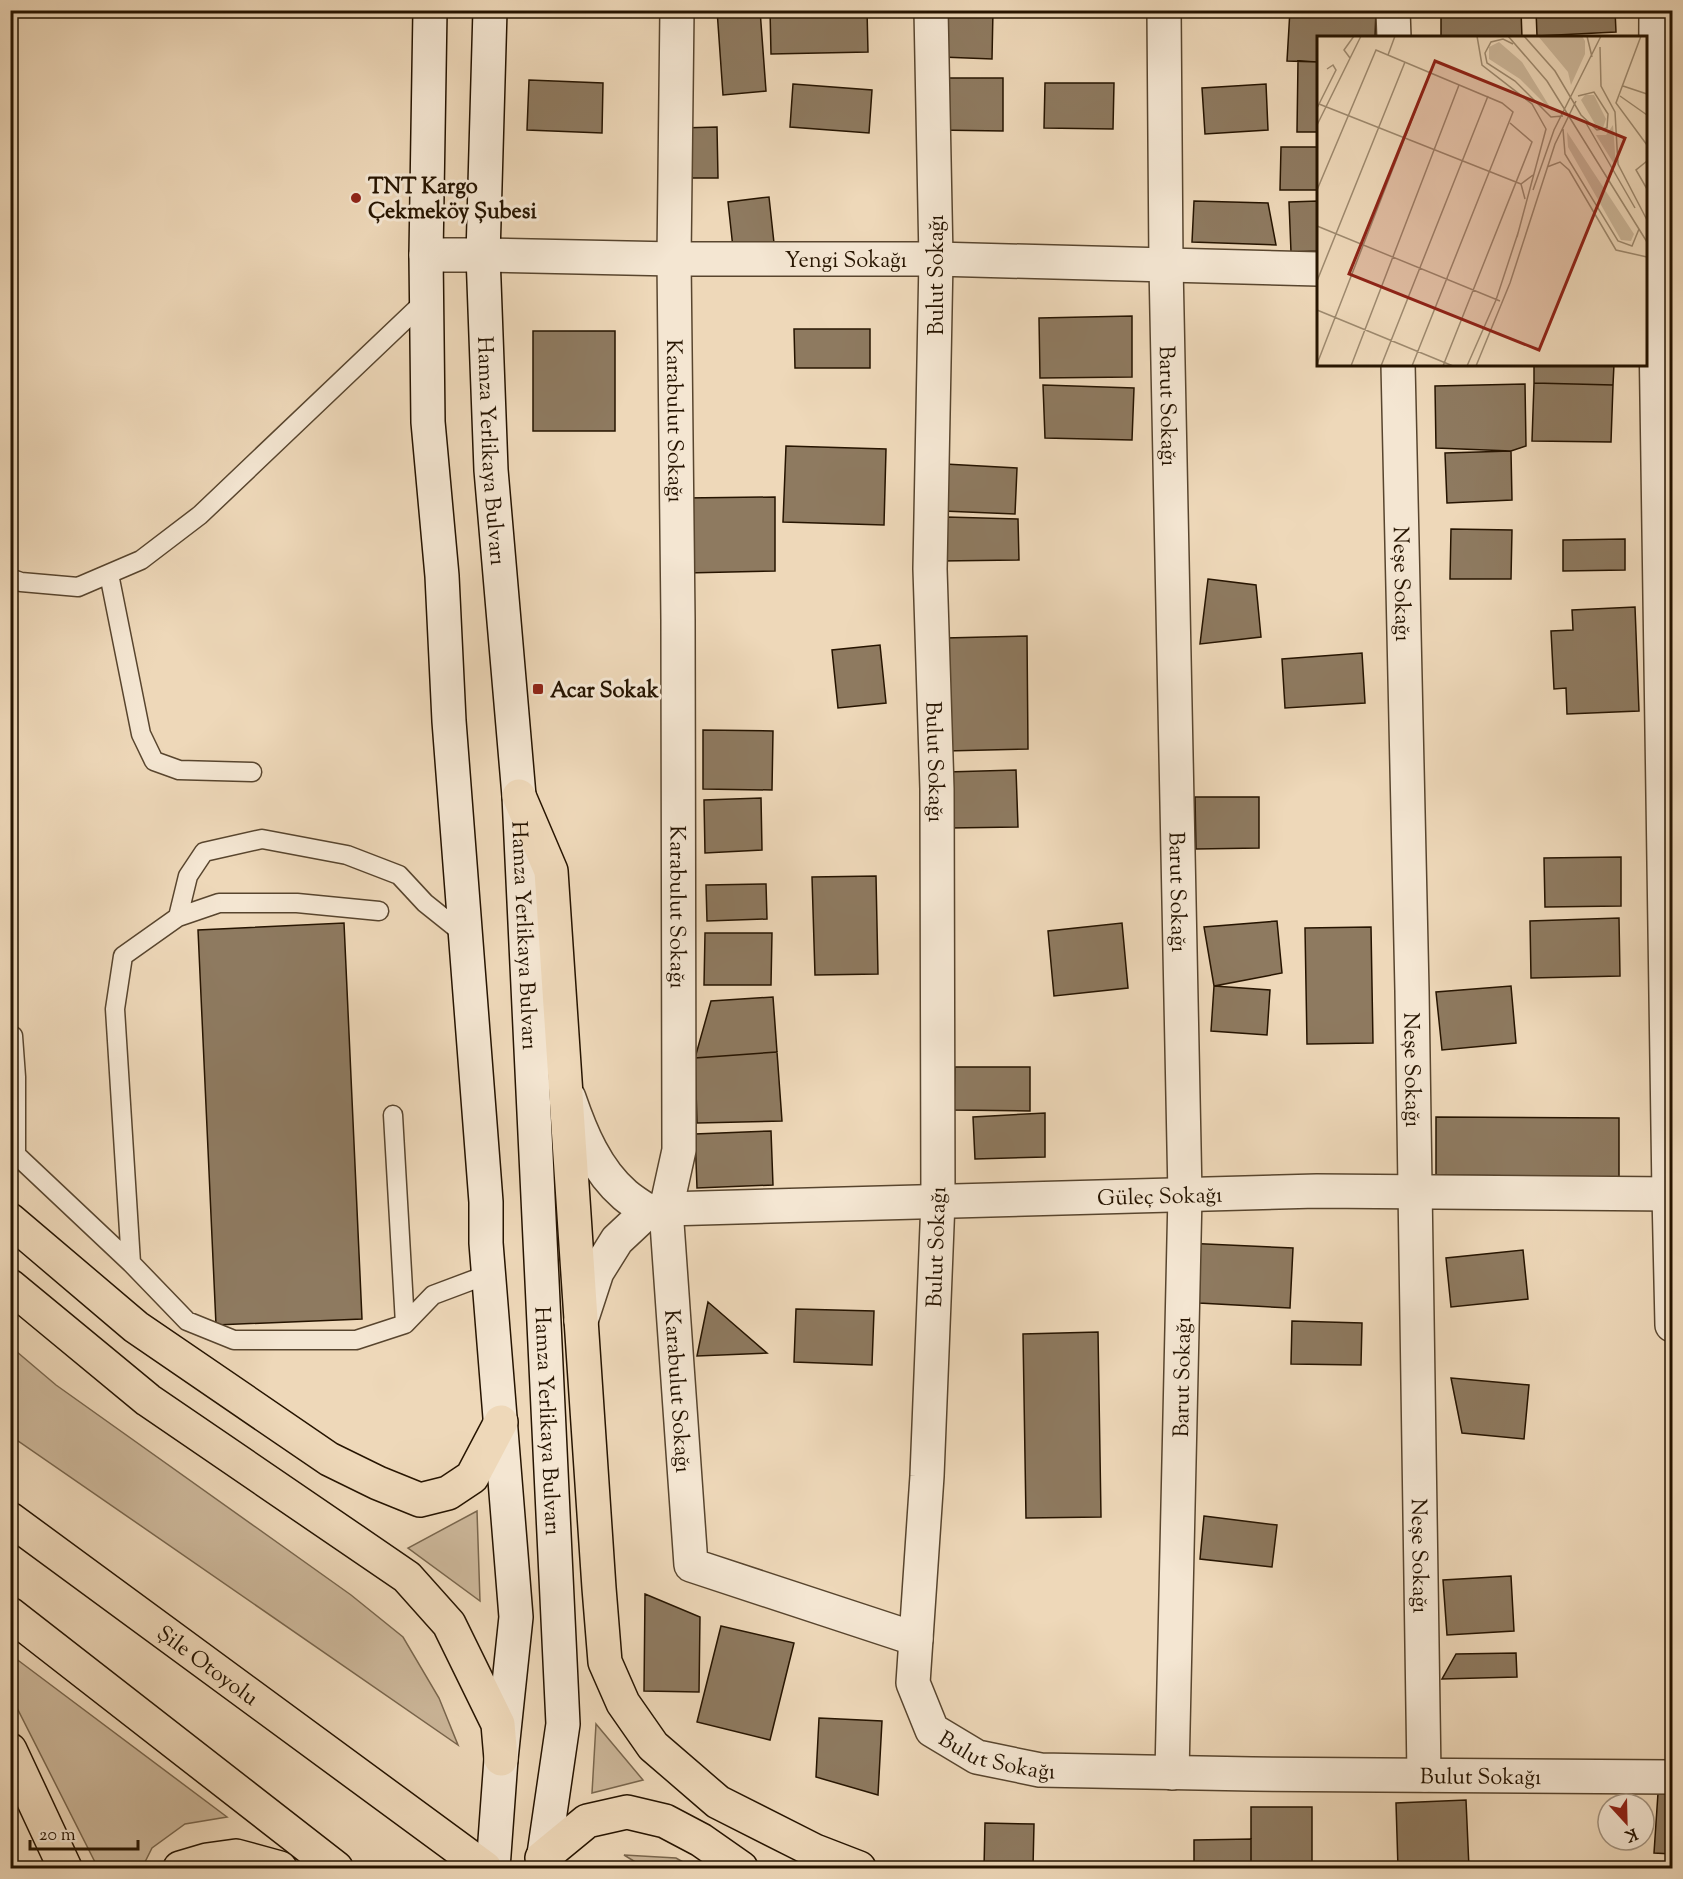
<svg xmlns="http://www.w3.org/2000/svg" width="1683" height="1879" font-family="'Sorts Mill Goudy',serif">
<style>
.green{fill:#ccb79a;stroke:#79664d;stroke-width:1.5}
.building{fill:#8e7a60;stroke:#261400;stroke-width:1.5}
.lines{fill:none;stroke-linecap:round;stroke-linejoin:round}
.lane-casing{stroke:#58452e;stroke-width:21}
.street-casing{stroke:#58452e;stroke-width:36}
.secondary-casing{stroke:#261400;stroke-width:36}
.highway-casing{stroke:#261400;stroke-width:36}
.lane{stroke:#f4e6d2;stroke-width:18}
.street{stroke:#f4e6d2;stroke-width:33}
.secondary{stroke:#f4e6d2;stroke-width:33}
.highway{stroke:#eed8b9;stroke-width:33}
.poi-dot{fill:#8f2418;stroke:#f4e6d2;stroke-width:2}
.labels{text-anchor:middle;stroke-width:6;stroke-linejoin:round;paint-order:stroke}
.poi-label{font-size:22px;font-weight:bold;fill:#261400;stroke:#f4e6d2;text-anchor:start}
.street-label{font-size:22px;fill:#261400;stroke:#f4e6d2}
.inset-road{fill:none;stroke:#9e8a6f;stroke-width:1.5}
.view{fill:#8f2418;fill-opacity:0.15;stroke:#8f2418;stroke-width:3}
.inset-edge{fill:none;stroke:#261400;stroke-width:3}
</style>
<rect width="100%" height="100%" fill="#eed8b9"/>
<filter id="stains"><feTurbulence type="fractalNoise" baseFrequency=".00333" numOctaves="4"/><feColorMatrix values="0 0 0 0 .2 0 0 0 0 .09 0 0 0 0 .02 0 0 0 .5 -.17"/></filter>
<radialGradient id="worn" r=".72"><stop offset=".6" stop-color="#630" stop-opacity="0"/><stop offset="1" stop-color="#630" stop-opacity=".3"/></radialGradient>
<path class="green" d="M10,1346L56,1385L351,1595L403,1637L439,1698L458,1745L11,1436Z
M477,1511L480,1601L408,1548Z
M11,1655L227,1817L185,1824L152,1848L142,1868H98L11,1696Z
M596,1724L643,1780L592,1793Z
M624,1855L676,1858L694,1868H645Z"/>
<path class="building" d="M717,10H760L766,91L723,95Z
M770,10H867L868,52L771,54Z
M943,10H993L992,59L942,57Z
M1290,10H1376L1375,38H1318V62L1287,61Z
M1441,10H1521L1522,38H1441Z
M1536,10H1615L1616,32L1537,36Z
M1298,61L1318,62V132H1297Z
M935,78H1003V131L936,130Z
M529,80L603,83L602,133L527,130Z
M1045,83H1114L1113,129L1044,128Z
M793,84L872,90L869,133L790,127Z
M1266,84L1268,130L1205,134L1202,88Z
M717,127L718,178H681L680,128Z
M1281,147H1318V190H1280Z
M769,197L774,243L733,248L728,202Z
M1194,201L1268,203L1276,245L1192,242Z
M1318,201V251L1291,252L1289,202Z
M1132,316V377L1040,378L1039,318Z
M794,329H870V368H795Z
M533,331H615V431H533Z
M1534,364H1614L1613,385L1534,383Z
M1534,383L1613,385L1611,442L1532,441Z
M1525,384L1526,446L1511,451L1436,448L1435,386Z
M1043,385L1134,388L1132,440L1045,438Z
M786,446L886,449L884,525L783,522Z
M1511,451L1512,500L1447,503L1445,453Z
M945,464L1017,468L1015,514L943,511Z
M775,497V571L686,573L685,498Z
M946,517L1018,519L1019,560L941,561Z
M1451,529L1512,530L1511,579H1450Z
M1625,539V570L1563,571V540Z
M1208,579L1256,585L1261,637L1200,644Z
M1635,607L1639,711L1567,714L1566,688L1554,689L1551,631L1573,630L1572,610Z
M1027,636L1028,749L946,751L945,638Z
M880,645L886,703L838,708L832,650Z
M1362,653L1365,703L1285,708L1282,659Z
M703,730L773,731L772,790L703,789Z
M1016,770L1018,827L949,828L947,772Z
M1195,797H1259V848L1196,849Z
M761,798L762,850L705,853L704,800Z
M1621,857V906L1545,907L1544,858Z
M876,876L878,974L815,975L812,877Z
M766,884L767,919L707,921L706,885Z
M1619,918L1620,976L1531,978L1530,921Z
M1277,921L1282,973L1214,986L1204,927Z
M344,923L362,1319L216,1325L198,930Z
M1122,923L1128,988L1054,996L1048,931Z
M1371,927L1373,1043L1307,1044L1305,928Z
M705,933H772L771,985H704Z
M1214,986L1270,990L1267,1035L1211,1031Z
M1511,986L1516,1043L1442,1050L1436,992Z
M773,997L777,1052L695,1058L711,1001Z
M777,1052L782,1121L697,1123L695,1058Z
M955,1067H1030V1111L954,1110Z
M1045,1113V1157L975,1159L973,1117Z
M1436,1117L1619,1118V1177L1436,1175Z
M771,1131L773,1185L697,1188L695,1134Z
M1184,1243L1293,1248L1290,1308L1199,1303Z
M1523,1250L1528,1299L1451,1307L1446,1258Z
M708,1302L767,1353L697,1356Z
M796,1309L874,1311L872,1365L794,1362Z
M1292,1321L1362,1323L1361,1365L1291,1364Z
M1098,1332L1101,1517L1026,1518L1023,1334Z
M1451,1378L1529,1385L1524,1439L1462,1433Z
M1204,1516L1277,1525L1272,1567L1200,1559Z
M1511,1576L1514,1631L1447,1635L1443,1580Z
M645,1594L700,1617L699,1692L644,1691Z
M721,1626L794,1643L770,1740L697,1722Z
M1516,1653L1517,1677L1442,1679L1456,1654Z
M819,1718L882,1721L878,1795L816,1777Z
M1658,1793L1672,1794V1854L1654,1853Z
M1466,1800L1469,1868H1398L1396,1803Z
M1251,1807H1312V1868H1251Z
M985,1823L1034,1824L1033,1868H984Z
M1251,1839V1868H1194V1840Z"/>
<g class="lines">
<g class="lane-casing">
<path id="lane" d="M109,574L141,734L154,761L179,770L252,772
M10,578L21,582L78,587L141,560L200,515L427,299
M178,917L188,876L204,852L262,839L347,855L399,875L425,903L465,935
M10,1034L13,1036L16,1077V1154
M393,1115L405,1324
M10,1149L131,1263L187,1321L234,1340H356L405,1324L433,1295L489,1274
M131,1263L115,1009L123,956L178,917L219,903H297L379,911"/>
</g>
<g class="street-casing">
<g id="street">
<path id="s1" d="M677,10L674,259L678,620L679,1150L666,1209L691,1565L916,1639"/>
<path id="s2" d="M931,10L936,259L930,569L937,789L938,1201L927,1476L913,1683L932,1730L977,1757L1040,1770L1252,1774L1672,1777"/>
<path id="s3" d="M1164,10L1166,265L1185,1195L1172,1773"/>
<path d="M1393,10L1394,38"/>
<path d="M1656,10L1655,265L1669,1194L1672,1325"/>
<path id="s4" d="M426,255H483L674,259H936L1318,269"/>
<path id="s5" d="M1398,364L1412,991L1424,1775"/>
<path d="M569,1098C581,1133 596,1170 625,1195C632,1201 640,1206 648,1211L617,1240L597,1272L581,1321"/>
<path id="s6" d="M648,1211L666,1209L1317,1191L1672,1194"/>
</g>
</g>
<g class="secondary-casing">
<g id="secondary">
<path d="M430,10L426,255L428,422L442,576L449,721L486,1202V1243L516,1617L501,1759L493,1868"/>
<path id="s7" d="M490,10L483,255L491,470L519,796L563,1724L542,1868"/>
</g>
</g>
<g class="highway-casing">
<g id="highway">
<path d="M519,796L551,871L599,1588L605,1662L623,1703L653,1746L718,1802L815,1851L859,1868"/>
<path d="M10,1220L136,1327L329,1459L378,1483L420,1500L448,1493L472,1477L501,1422"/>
<path d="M10,1286L148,1400L407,1577L449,1624L498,1724L501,1759"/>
<path id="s8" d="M10,1519L485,1868"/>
<path d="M10,1614L336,1868"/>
<path d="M10,1750L65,1868"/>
<path d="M542,1858L587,1821L627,1812L665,1821L701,1840L741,1868"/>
<path d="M180,1868L207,1860L236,1856L280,1868"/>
</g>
</g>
<use href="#lane" class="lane"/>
<use href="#street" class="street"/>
<use href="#secondary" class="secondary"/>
<use href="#highway" class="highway"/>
</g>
<g class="poi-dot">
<circle cx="356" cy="198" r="6"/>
<rect x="532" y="683" width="12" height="12" rx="3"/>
</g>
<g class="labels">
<g class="poi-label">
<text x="368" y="193">TNT Kargo<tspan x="368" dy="25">Çekmeköy Şubesi</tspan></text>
<text x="550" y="697">Acar Sokak</text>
</g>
<g class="street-label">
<text dy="8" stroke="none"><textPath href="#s4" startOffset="420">Yengi Sokağı</textPath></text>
<text transform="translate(935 275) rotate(-90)" y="8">Bulut Sokağı</text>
<text dy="8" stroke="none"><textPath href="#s3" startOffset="396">Barut Sokağı</textPath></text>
<text dy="8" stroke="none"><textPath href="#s1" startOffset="411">Karabulut Sokağı</textPath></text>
<text dy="8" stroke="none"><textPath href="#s7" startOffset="441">Hamza Yerlikaya Bulvarı</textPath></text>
<text dy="8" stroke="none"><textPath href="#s5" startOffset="220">Neşe Sokağı</textPath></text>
<text dy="8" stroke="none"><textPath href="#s2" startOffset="752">Bulut Sokağı</textPath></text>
<text dy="8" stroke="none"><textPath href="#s3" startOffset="882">Barut Sokağı</textPath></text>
<text dy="8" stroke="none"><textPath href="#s1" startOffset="897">Karabulut Sokağı</textPath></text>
<text dy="8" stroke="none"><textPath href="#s7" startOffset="927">Hamza Yerlikaya Bulvarı</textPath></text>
<text dy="8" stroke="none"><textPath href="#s5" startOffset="706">Neşe Sokağı</textPath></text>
<text dy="8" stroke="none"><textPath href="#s6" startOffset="512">Güleç Sokağı</textPath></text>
<text transform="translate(935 1247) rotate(-88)" y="8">Bulut Sokağı</text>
<text transform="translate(1181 1377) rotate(-89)" y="8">Barut Sokağı</text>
<text dy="8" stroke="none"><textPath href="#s1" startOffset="1383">Karabulut Sokağı</textPath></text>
<text dy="8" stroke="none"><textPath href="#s7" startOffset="1413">Hamza Yerlikaya Bulvarı</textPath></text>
<text dy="8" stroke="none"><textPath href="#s5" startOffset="1192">Neşe Sokağı</textPath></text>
<text dy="8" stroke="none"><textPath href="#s8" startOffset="246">Şile Otoyolu</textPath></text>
<text dy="8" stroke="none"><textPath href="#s2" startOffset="1796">Bulut Sokağı</textPath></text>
<text dy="8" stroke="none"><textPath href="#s2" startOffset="2282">Bulut Sokağı</textPath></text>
</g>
</g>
<g transform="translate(1317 36)">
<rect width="330" height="330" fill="#eed8b9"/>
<path d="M221,0H265L268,5V18L254,49L251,36ZM182,6L205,26L236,76L203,43L172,23V11ZM268,59H277L289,83L286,92L278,88L264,64ZM296,89L299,131L279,99H289ZM250,96L317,198L314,205L304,204L251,111Z" fill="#ccb79a"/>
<path class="inset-road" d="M160,0L165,29L215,68L229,93L200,201M191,0L230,45L330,206M207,0L238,35L264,79L280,94L290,92L291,78L277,56L261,60M270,0L275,21M324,0L299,67L330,109M196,8L186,3L174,6L168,17L170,27L198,45L234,81L246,80M283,11L284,50L298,76L301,128L330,184M71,19L78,0M33,22L27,14L37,0M306,50L330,58M303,60L330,79M2,68L204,148M0,72L19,34L16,29L10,33M269,87L318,172M0,89L44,0M246,93L248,118L301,205L315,210L322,193M330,125L319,134L330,153M230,131L243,126L252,134L299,214L330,221M0,154L59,14L185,67L196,76L95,330M216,154L237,94L284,0M208,163L204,148L216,139M0,190L183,265M0,245L88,26M0,274L136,330M0,328L113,37M34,330L142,49M64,330L171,60M126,330L215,106L193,87M150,330L179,264L201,197M159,330L193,247L238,108L259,65"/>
<path class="view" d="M118,25L308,102L222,314L32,238Z"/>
<rect width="330" height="330" class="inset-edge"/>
</g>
<rect width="1683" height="1879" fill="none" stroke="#eed8b9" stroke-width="36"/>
<rect x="12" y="12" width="1659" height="1855" fill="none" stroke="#261400" stroke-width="3"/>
<rect x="18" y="18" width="1647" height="1843" fill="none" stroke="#261400" stroke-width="1.5"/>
<g transform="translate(1626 1822) rotate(158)"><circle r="28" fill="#f4e6d2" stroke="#a2927e" stroke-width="1.5"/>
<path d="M0-4.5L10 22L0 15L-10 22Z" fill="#8f2418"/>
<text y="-9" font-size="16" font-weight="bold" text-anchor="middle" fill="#261400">K</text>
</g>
<path d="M30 1840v9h108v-9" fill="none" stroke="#261400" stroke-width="3"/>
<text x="39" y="1840" font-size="18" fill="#261400" stroke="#f4e6d2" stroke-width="4.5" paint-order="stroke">20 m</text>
<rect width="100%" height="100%" filter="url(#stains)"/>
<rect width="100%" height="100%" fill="url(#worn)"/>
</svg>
